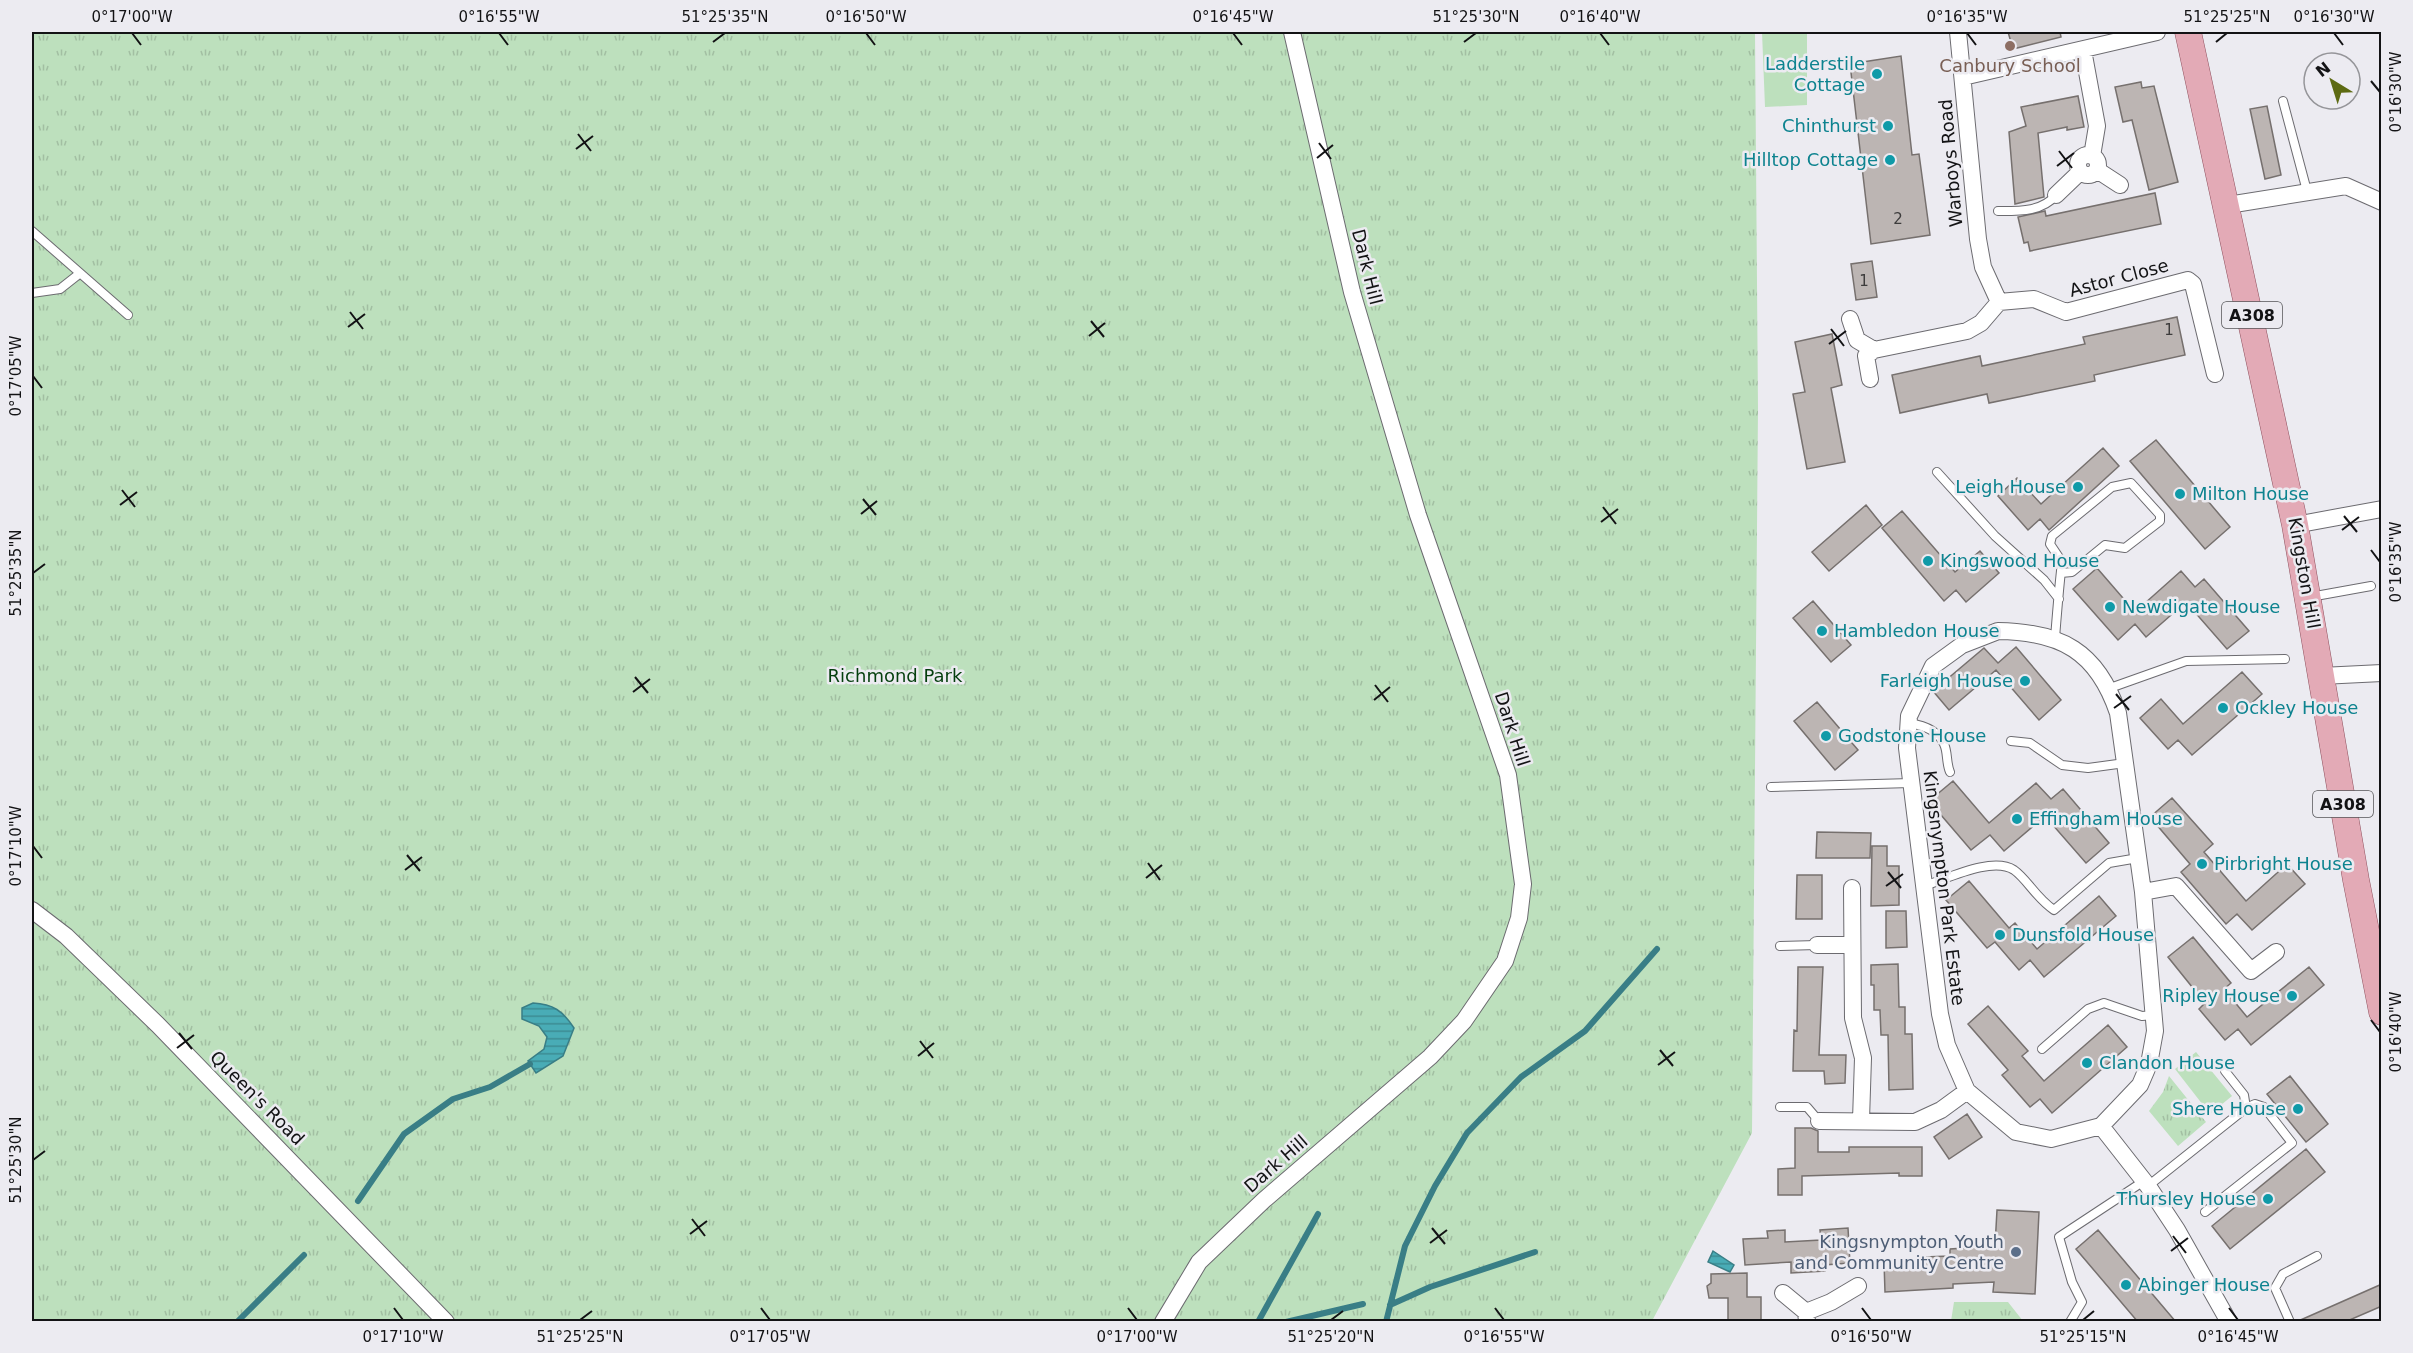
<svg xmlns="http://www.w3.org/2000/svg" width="2413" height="1353" font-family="'DejaVu Sans',sans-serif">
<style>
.park{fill:url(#park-tufts)}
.garden{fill:#bde0bd}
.water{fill:url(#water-rules);stroke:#397e86;stroke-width:1.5}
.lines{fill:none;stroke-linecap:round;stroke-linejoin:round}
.stream{stroke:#397e86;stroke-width:6}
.building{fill:#bcb5b3;stroke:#76706e;stroke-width:1.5}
.lane-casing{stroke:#6c6b70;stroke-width:10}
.street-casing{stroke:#6c6b70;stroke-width:18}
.primary-casing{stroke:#8e515e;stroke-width:27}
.lane{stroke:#fff;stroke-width:8}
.street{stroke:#fff;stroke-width:16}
.primary{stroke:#e3aab6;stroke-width:26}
.ticks{fill:none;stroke:#131315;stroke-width:2}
.education-dot{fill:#8d6e63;stroke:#ecebf1;stroke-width:2}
.culture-dot{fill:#0f9aa8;stroke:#ecebf1;stroke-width:2}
.service-dot{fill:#5c6f8a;stroke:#ecebf1;stroke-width:2}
.labels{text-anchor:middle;stroke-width:5;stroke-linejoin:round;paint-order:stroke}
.number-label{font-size:15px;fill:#3d3c3c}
.shield{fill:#ecebf1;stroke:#545457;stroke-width:1.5}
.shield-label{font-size:16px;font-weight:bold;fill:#131315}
.culture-label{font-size:18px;fill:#0d838f;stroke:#ecebf1;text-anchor:start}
.education-label{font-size:18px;fill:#785e54;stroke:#ecebf1}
.street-label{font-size:18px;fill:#131315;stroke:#ecebf1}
.park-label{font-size:18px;fill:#043f0d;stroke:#ecebf1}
.service-label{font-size:18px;fill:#4e5e75;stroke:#ecebf1;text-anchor:end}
.neatline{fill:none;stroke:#131315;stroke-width:2}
.ticks-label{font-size:15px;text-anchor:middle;fill:#131315}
</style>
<defs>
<pattern id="park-tufts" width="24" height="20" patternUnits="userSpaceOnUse" patternTransform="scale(1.5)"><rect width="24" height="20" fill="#bde0bd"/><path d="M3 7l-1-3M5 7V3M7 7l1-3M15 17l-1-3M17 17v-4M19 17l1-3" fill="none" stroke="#a2bfa2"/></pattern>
<pattern id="water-rules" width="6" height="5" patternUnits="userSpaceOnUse" patternTransform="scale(1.5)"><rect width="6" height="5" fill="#49acb6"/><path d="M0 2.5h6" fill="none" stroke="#3c8b93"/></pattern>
</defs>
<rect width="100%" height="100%" fill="#ecebf1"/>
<path class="park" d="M32,32H1755L1758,408L1752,1133L1652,1321H32Z
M2169,1076L2206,1122L2178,1146L2149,1111L2163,1092Z
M1954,1302H2008L2023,1321H1951Z"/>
<path class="garden" d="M1762,32H1807V105L1765,107Z
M2196,1052L2232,1096L2210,1114L2175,1069Z"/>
<path class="water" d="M533,1003C553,1004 563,1011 574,1028L563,1056L536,1073L528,1061L544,1049L547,1037L539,1026L522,1019V1008Z
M1713,1251L1734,1265L1730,1272L1708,1262Z"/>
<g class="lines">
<path class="stream" d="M358,1201L404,1134L453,1099L490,1087L530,1064
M1390,1305L1430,1287L1535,1252
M237,1322L304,1255
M1258,1322L1318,1214
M1286,1322L1363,1304
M1386,1322L1405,1246L1435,1186L1467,1133L1521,1077L1585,1031L1657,949"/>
</g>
<path class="building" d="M2008,32H2060L2061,37L2013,49Z
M1901,56L1912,155L1919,154L1930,235L1871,244L1850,64Z
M2141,82L2142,88L2154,86L2178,182L2149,190L2132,120L2123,122L2115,87Z
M2078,96L2084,127L2067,130V127L2038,133L2044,197L2015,204L2009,132L2026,126L2021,107Z
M2267,106L2281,175L2265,179L2250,109Z
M2155,193L2161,224L2030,251L2028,242L2024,243L2018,217L2045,211L2046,216Z
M1872,261L1877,297L1856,300L1851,264Z
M2177,317L2185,355L2094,375L2095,381L1989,403L1987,394L1900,413L1892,375L1980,356L1982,366L2085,344L2083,337Z
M1832,334L1842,385L1831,388L1845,462L1807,469L1793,394L1805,392L1795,342Z
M2156,440L2230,527L2205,549L2130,461Z
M2103,448L2119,466L2049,530L2040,519L2028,530L1998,496L2017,478L2041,504Z
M1866,505L1882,525L1829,571L1812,552Z
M1902,511L1955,572L1980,551L1999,573L1966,602L1956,590L1944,601L1882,528Z
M2097,568L2135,612L2181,571L2195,587L2204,579L2249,631L2227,649L2186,602L2146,637L2135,624L2118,640L2073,589Z
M1813,601L1851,645L1831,662L1793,618Z
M2016,647L2061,700L2039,720L1996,670L1949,710L1933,691L1984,648L1998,663Z
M2242,672L2262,694L2192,755L2178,740L2168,749L2140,718L2161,699L2183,724Z
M1817,702L1858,750L1835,770L1794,721Z
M1953,781L1989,823L2036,783L2051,799L2063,789L2109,843L2086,863L2045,816L2004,851L1990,835L1971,850L1929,801Z
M2172,798L2213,844L2204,852L2246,901L2287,864L2305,884L2252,930L2237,914L2226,924L2181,872L2190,864L2150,817Z
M1817,832L1871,833L1870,858H1816Z
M1872,846H1887V866H1899V905L1871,906Z
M1797,875H1822V919H1796Z
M1969,881L2009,928L2015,923L2037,949L2099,896L2116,916L2044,977L2030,960L2019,970L1995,942L1987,948L1946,900Z
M1886,911H1906L1907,947L1886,948Z
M2193,937L2231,983L2224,989L2247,1017L2309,967L2324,985L2251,1045L2238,1029L2225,1040L2199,1009L2205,1003L2168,957Z
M1898,964L1899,1007H1905V1034H1912L1913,1089L1889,1090L1888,1035H1881L1880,1010H1874V985H1871V965Z
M1798,967H1823L1819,1055H1846L1845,1083L1825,1084L1824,1071H1793L1794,1030L1797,1031Z
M1988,1006L2028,1051L2022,1056L2044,1081L2108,1025L2127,1047L2052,1113L2040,1099L2030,1107L2002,1075L2008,1070L1968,1024Z
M2290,1076L2328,1124L2306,1142L2267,1094Z
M1967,1114L1982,1137L1949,1159L1934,1137Z
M1795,1128H1811L1818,1131V1152H1849V1147H1922V1176H1899V1173L1802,1176V1195H1778V1169L1795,1168Z
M2306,1149L2325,1172L2230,1249L2212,1226Z
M1997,1210L2039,1212L2035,1294L1993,1292L1994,1282L1953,1284V1288L1885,1292L1884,1262L1924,1260V1257L1950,1256V1249L1995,1246Z
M1848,1228L1850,1263L1824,1265L1825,1271L1791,1273V1262L1745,1265L1743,1239L1768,1238L1767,1231L1785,1230V1242L1821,1240L1820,1230Z
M2098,1230L2176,1322H2138L2076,1249Z
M1747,1273V1297H1761V1322H1728V1298H1709L1707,1286L1711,1283V1274Z
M2382,1284V1306L2345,1322H2296Z"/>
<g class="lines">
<g class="lane-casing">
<path id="lane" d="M2283,101L2307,191
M1998,211C2019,211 2042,212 2056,195
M32,231L128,315
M32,293L60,289L79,274
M1937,472L1995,536L2044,580L2059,599
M2310,597L2371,586
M2055,638C2057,613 2059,587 2062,562L2050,544L2052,536L2112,487L2131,483L2160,515V521L2125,548L2105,545L2072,572L2061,573
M2110,688L2186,661L2285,659
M1909,723C1922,725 1938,730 1944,744C1948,752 1946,763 1950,772
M2011,741L2030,743L2062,765L2088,768L2125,763
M1771,787L1911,783
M1924,886C1947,879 1992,856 2014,870C2027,879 2036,898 2054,910L2109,863L2138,858
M1780,946L1817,945
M2042,1049L2088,1009L2104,1003L2142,1016L2154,1015
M2225,1071L2244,1095L2246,1108
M1780,1107H1807L1819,1121
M2148,1186L2246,1108L2255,1104L2264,1107L2292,1143L2205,1212
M2070,1322L2082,1302L2072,1282L2059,1237L2144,1181
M2290,1322L2275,1288L2283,1274L2317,1256"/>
</g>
<g class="street-casing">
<path id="street" d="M2083,50L2097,126L2092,156
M1963,77L2157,32
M2078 165a10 10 0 1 1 20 0a10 10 0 1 1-20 0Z
M2097,170L2120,185
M2056,195L2080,172
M2228,205L2346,186L2382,202
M1999,302L2034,299L2066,312L2188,280L2193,284L2215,374
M1850,319L1857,340L1874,350L1967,331L1981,323L1999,302L1983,267L1978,239L1958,32
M1870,379L1866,356L1874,350
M2295,525L2382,509
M1998,631C2061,632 2097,651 2118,713L2143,892L2155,1031L2149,1064L2140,1085L2101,1126L2051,1139L2016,1132L1967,1091L1947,1045L1940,1014L1907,748L1909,716L1933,666L1962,645Z
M2321,676L2382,673
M1852,888L1853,1018L1863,1058L1861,1120
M2143,892L2176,886L2251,971L2276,952
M32,910L66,936L158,1025L446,1322
M1817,945H1851
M1819,1121L1915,1122L1941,1110L1967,1091
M2101,1126L2148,1186L2177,1230L2229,1322
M1783,1293L1806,1312L1807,1321
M1806,1312L1831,1302L1858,1286
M1163,1322L1199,1262L1264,1200L1430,1057L1464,1021L1505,961L1519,918L1523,884L1508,775L1418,515L1352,292L1292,32"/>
</g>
<g class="primary-casing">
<path id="primary" d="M2188,32L2295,525L2356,880L2382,1012"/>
</g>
<use href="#lane" class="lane"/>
<use href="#street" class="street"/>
<use href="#primary" class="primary"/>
</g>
<path class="ticks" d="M132,33L141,45M499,33L508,45M866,33L875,45M1233,33L1242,45M1600,33L1609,45M1967,33L1976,45M2334,33L2343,45M713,42L725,33M1464,42L1476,33M2216,42L2227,33M2371,81L2380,92M578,134L591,151M1319,143L1331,159M576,149L593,136M2059,151L2072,168M1317,158L1333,145M2057,166L2074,153M350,312L363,329M1091,321L1104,337M348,327L365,314M1831,329L1844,346M1089,336L1105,323M1829,344L1846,331M33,376L42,388M122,490L135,507M863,499L876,515M120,505L137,492M1603,507L1616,524M861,514L877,501M2344,516L2357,532M1601,522L1618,509M2342,530L2359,517M2371,550L2380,562M33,573L45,564M635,677L648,693M1375,685L1388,702M633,692L650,679M2116,694L2129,710M1374,700L1390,687M2114,708L2131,696M33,846L42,858M407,855L420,871M1148,863L1160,880M405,870L422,857M1888,872L1901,888M1146,878L1162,865M1886,886L1903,874M2371,1020L2380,1032M179,1033L192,1049M920,1041L933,1058M177,1048L194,1035M1660,1050L1673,1066M918,1056L934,1043M1658,1065L1675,1052M33,1160L45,1151M692,1219L705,1236M1432,1228L1445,1244M690,1234L707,1221M2173,1236L2186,1253M1430,1243L1447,1230M2171,1251L2188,1238M394,1308L403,1320M761,1308L770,1320M1128,1308L1137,1320M1495,1308L1504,1320M1862,1308L1871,1320M2229,1308L2238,1320M580,1320L592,1311M1331,1320L1343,1311M2083,1320L2094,1311"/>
<circle class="education-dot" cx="2010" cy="46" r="6"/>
<g class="culture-dot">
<circle cx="1877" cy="74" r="6"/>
<circle cx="1888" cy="126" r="6"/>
<circle cx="1890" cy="160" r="6"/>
<circle cx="2078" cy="487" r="6"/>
<circle cx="2180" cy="494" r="6"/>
<circle cx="1928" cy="561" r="6"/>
<circle cx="2110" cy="607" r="6"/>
<circle cx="1822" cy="631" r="6"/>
<circle cx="2025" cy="681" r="6"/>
<circle cx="2223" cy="708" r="6"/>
<circle cx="1826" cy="736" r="6"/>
<circle cx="2017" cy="819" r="6"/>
<circle cx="2202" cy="864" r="6"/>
<circle cx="2000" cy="935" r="6"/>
<circle cx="2292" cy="996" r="6"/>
<circle cx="2087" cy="1063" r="6"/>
<circle cx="2298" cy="1109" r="6"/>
<circle cx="2268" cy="1199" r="6"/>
<circle cx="2126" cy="1285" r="6"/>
</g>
<circle class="service-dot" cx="2016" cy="1252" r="6"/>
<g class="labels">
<g class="number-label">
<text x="1898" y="224">2</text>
<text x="1864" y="286">1</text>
<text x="2169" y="335">1</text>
</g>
<g class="shield">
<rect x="2222" y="302" width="60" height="26" rx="4.5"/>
<rect x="2313" y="791" width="60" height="26" rx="4.5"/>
</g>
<g class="shield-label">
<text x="2252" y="321">A308</text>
<text x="2343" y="810">A308</text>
</g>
<g class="culture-label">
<text x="1865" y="70" text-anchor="end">Ladderstile<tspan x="1865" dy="21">Cottage</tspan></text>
<text x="1876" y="132" text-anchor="end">Chinthurst</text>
<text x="1878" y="166" text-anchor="end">Hilltop Cottage</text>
<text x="2066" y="493" text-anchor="end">Leigh House</text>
<text x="2192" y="500">Milton House</text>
<text x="1940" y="567">Kingswood House</text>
<text x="2122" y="613">Newdigate House</text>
<text x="1834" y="637">Hambledon House</text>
<text x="2013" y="687" text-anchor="end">Farleigh House</text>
<text x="2235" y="714">Ockley House</text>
<text x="1838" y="742">Godstone House</text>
<text x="2029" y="825">Effingham House</text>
<text x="2214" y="870">Pirbright House</text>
<text x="2012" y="941">Dunsfold House</text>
<text x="2280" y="1002" text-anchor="end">Ripley House</text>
<text x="2099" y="1069">Clandon House</text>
<text x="2286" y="1115" text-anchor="end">Shere House</text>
<text x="2256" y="1205" text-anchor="end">Thursley House</text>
<text x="2138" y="1291">Abinger House</text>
</g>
<g class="education-label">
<text x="2010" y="72">Canbury School</text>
</g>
<g class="street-label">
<text transform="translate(1951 163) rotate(-95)" y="6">Warboys Road</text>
<text transform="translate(1367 267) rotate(76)" y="6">Dark Hill</text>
<text transform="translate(2119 278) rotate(-15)" y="6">Astor Close</text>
<text transform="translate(2304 573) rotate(80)" y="6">Kingston Hill</text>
<text transform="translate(1512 729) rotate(72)" y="6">Dark Hill</text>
<text transform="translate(1944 888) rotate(83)" y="6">Kingsnympton Park Estate</text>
<text transform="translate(257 1098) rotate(45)" y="6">Queen's Road</text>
<text transform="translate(1276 1164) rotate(-41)" y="6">Dark Hill</text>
</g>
<g class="park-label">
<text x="895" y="682">Richmond Park</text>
</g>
<g class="service-label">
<text x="2004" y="1248">Kingsnympton Youth<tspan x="2004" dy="21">and Community Centre</tspan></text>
</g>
</g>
<rect width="2413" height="1353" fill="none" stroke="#ecebf1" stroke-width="66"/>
<g transform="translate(2332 81) rotate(322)"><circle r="28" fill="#ecebf1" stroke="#959599" stroke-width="1.5"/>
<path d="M0-4.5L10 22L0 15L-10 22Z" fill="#5d6a12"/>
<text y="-9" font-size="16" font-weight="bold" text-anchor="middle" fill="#131315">N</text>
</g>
<rect x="33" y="33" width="2347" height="1287" class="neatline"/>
<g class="ticks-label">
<text x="132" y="22">0°17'00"W</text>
<text x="499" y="22">0°16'55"W</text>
<text x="725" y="22">51°25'35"N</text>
<text x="866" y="22">0°16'50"W</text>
<text x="1233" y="22">0°16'45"W</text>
<text x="1476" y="22">51°25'30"N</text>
<text x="1600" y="22">0°16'40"W</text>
<text x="1967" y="22">0°16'35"W</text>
<text x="2227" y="22">51°25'25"N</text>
<text x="2334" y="22">0°16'30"W</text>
<text transform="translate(2396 92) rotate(-90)" y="5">0°16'30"W</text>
<text transform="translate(16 376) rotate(-90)" y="5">0°17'05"W</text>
<text transform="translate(2396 562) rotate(-90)" y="5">0°16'35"W</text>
<text transform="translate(16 573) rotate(-90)" y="5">51°25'35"N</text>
<text transform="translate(16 846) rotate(-90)" y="5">0°17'10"W</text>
<text transform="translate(2396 1032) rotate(-90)" y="5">0°16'40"W</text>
<text transform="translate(16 1160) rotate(-90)" y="5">51°25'30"N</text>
<text x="403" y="1342">0°17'10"W</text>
<text x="580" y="1342">51°25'25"N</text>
<text x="770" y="1342">0°17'05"W</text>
<text x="1137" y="1342">0°17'00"W</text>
<text x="1331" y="1342">51°25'20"N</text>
<text x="1504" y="1342">0°16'55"W</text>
<text x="1871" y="1342">0°16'50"W</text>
<text x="2083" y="1342">51°25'15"N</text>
<text x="2238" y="1342">0°16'45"W</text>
</g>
</svg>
